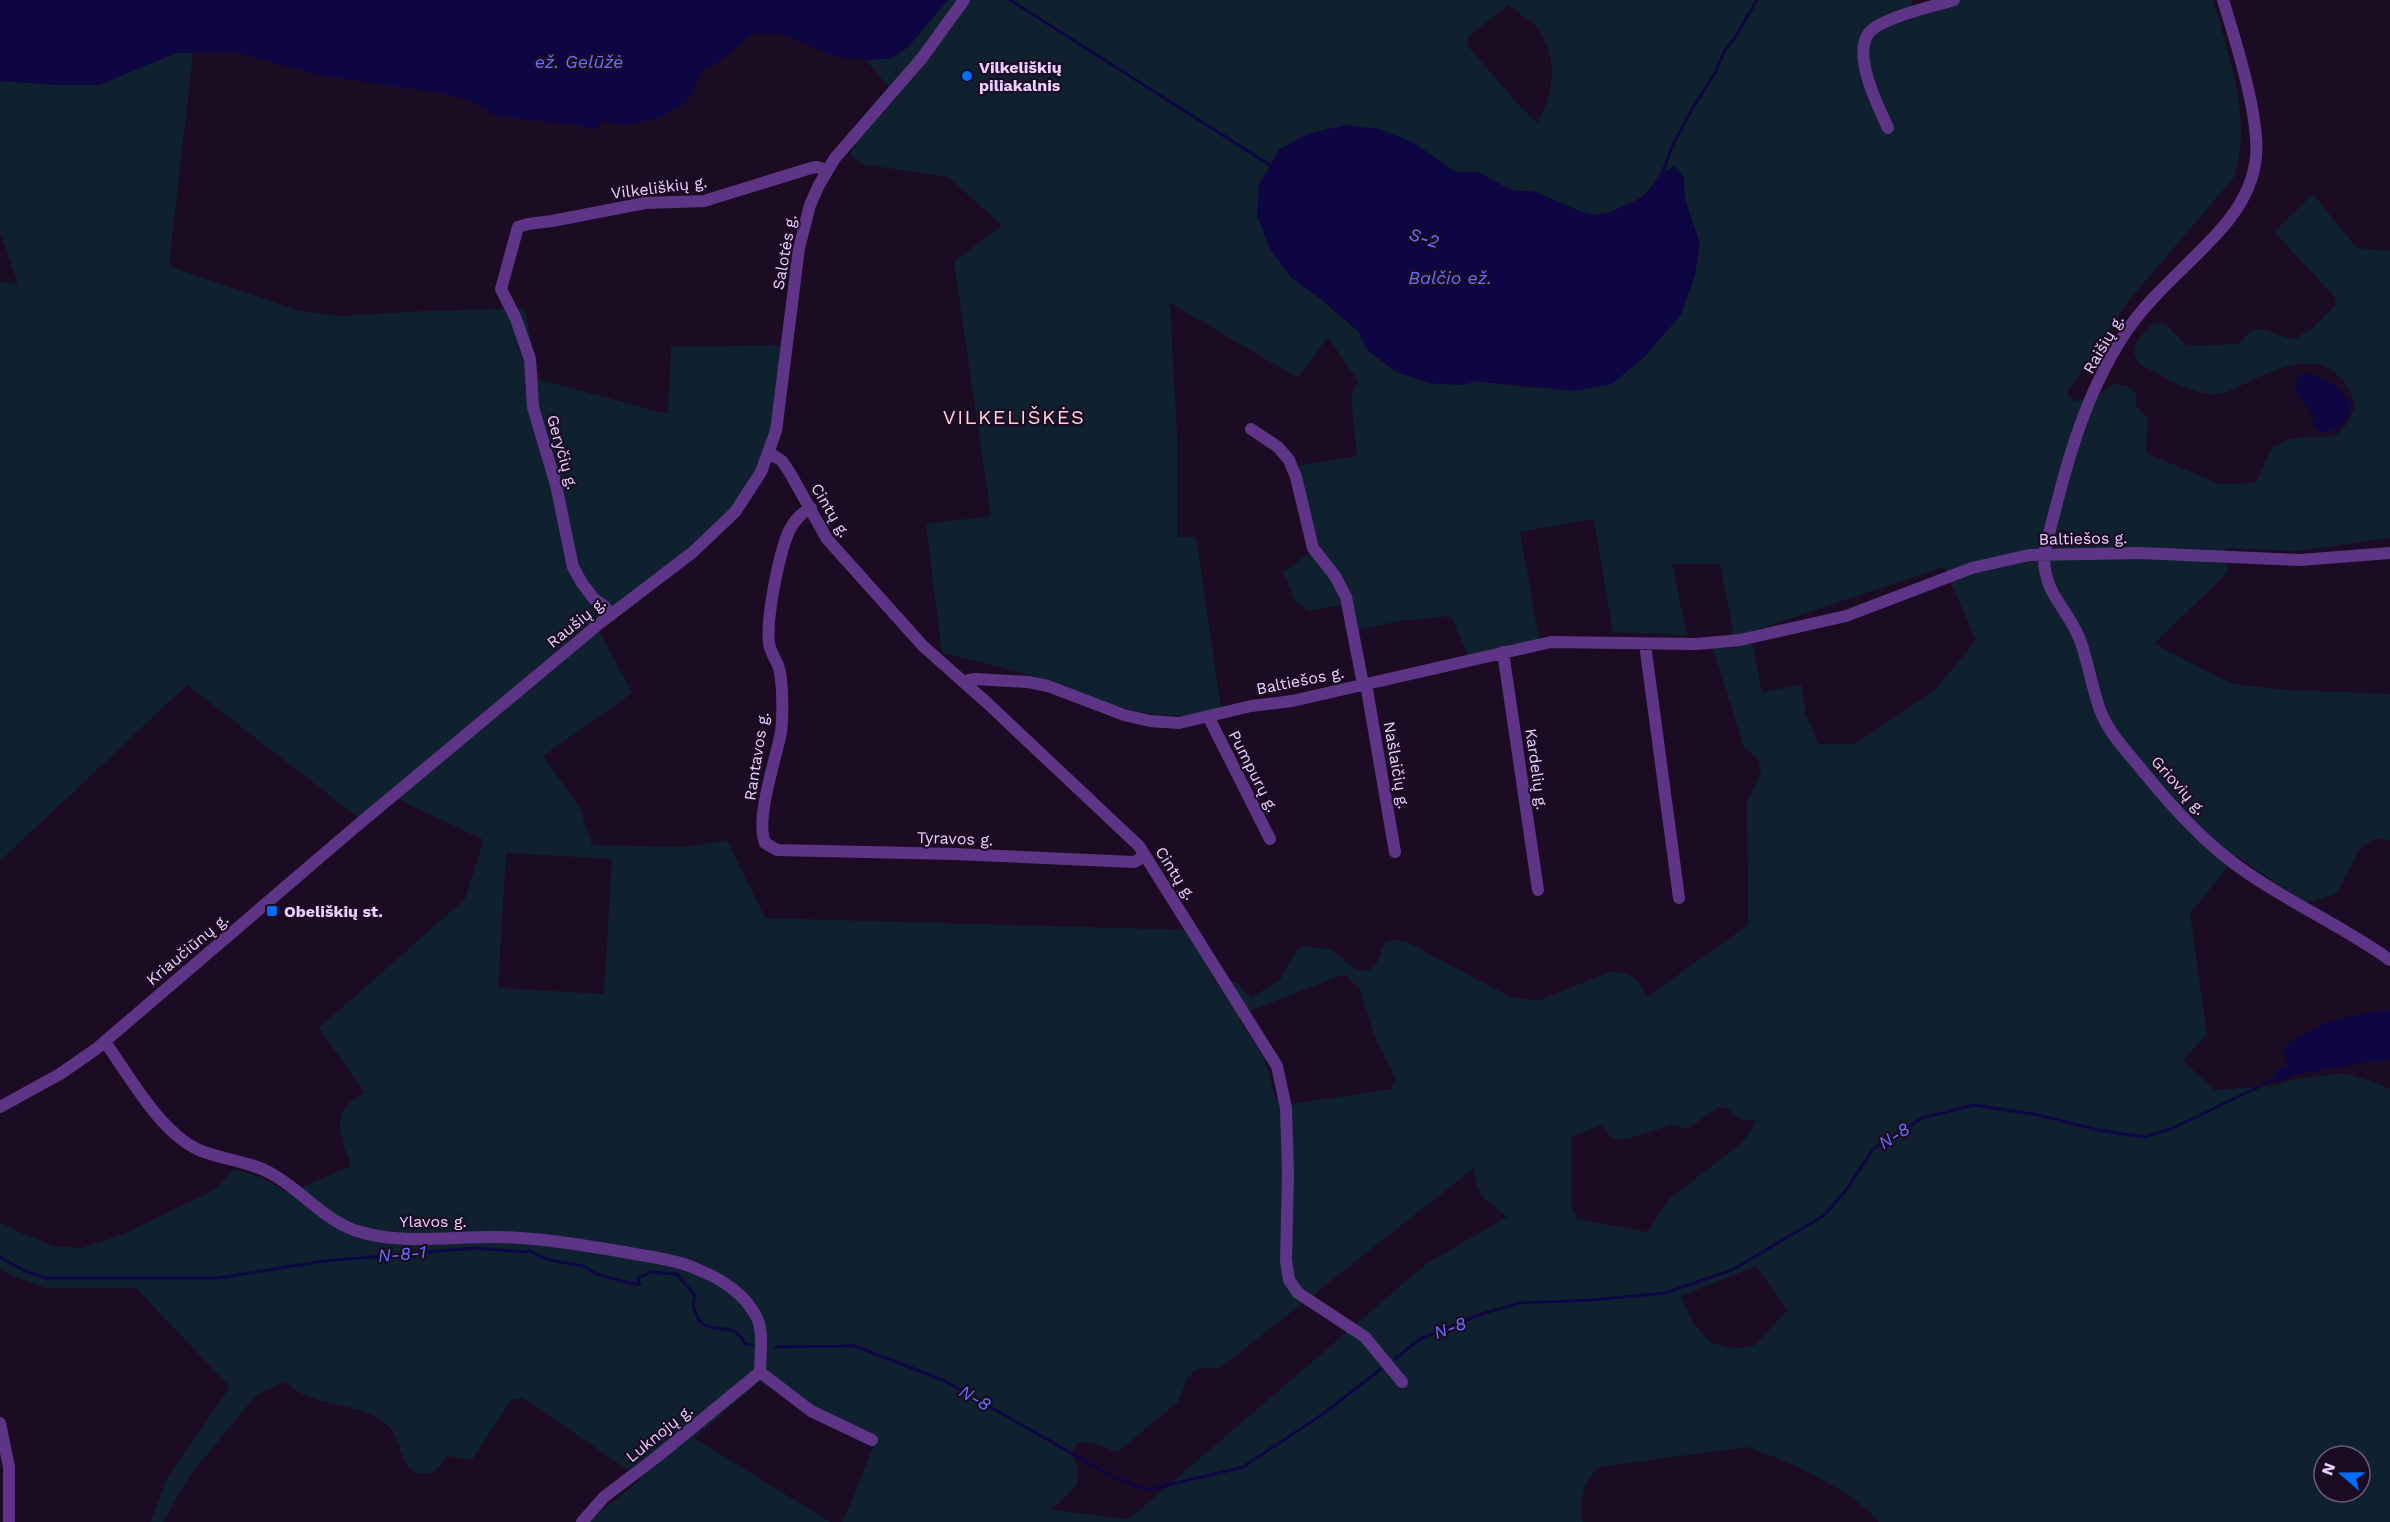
<svg xmlns="http://www.w3.org/2000/svg" width="2390" height="1522" font-family="'Work Sans',sans-serif">
<style>
.green{fill:#0f212e;fill-rule:evenodd}
.water{fill:#0d0643}
.lines{fill:none;stroke-linecap:round;stroke-linejoin:round}
.stream{stroke:#0d0643;stroke-width:3}
.minor{stroke:#5e3586;stroke-width:12}
.poi-dot{fill:#006cfa;stroke:#1b0c24;stroke-width:2}
.labels{text-anchor:middle;stroke-width:4.5;stroke-linejoin:round;paint-order:stroke}
.poi-label{font-size:16px;font-weight:bold;fill:#ebcfff;stroke:#1b0c24;text-anchor:start}
.street-label{font-size:16px;fill:#ebcfff;stroke:#1b0c24}
.water-label{font-size:18px;font-style:italic;fill:#6570ff;stroke:#1b0c24}
.quarter-label{font-size:20px;letter-spacing:1.5px;fill:#ffd1d9;stroke:#1b0c24}
</style>
<rect width="100%" height="100%" fill="#1b0c24"/>
<path class="green" d="M948,0H1912L1913,7L1938,0H2213C2229,60 2253,116 2234,177L2125,305L2067,393L2073,401L2093,399L2114,383L2127,386L2136,393V406L2148,419L2146,449L2148,454L2220,484L2256,483L2272,447C2279,444 2287,439 2295,438C2331,433 2336,449 2356,406C2336,349 2297,359 2252,380C2242,385 2229,393 2218,394C2192,396 2164,376 2141,365C2125,349 2141,335 2154,323L2165,324L2187,346L2239,344L2253,329C2273,329 2277,337 2295,339L2313,328L2336,305L2335,297L2274,232L2313,194L2357,248L2390,251V538L2296,551L2225,548L2228,572L2154,644L2233,684L2289,690L2390,694V841L2376,838L2361,847L2336,894L2306,903L2236,856L2190,914L2207,1034L2183,1061L2215,1090L2280,1085L2290,1080L2342,1073L2371,1081L2390,1089V1522H1879C1850,1489 1789,1461 1747,1447L1599,1467C1584,1480 1578,1502 1583,1522H842L851,1503L873,1447L759,1382L694,1438L830,1522H588L641,1479L523,1398L511,1400L472,1460L447,1456C439,1466 433,1478 418,1473C399,1466 402,1441 390,1428C364,1399 308,1410 286,1381L256,1395L191,1474L163,1522H151L167,1478L230,1387L136,1288H45L6,1273L0,1269V1222L21,1233L54,1246L82,1248L124,1234L216,1189L233,1169L261,1177L288,1193L351,1166C346,1149 332,1123 346,1107C350,1101 359,1097 365,1093L319,1028L465,899L484,840L398,799L599,630L632,693L543,756L579,806L592,845L686,847L727,840L765,918L1189,930L1218,986C1247,976 1233,988 1252,997L1280,980L1296,951L1303,946L1332,950L1355,969L1368,971L1377,963L1384,943L1391,940L1405,941L1508,996L1523,999L1540,1000L1609,972C1632,972 1638,978 1647,997L1748,925L1747,802L1761,772L1758,759L1744,747L1713,648L1728,647L1733,629L1720,564H1672L1687,635L1613,632L1594,519L1520,532L1539,639L1468,656L1451,616L1399,621L1358,630L1350,603L1308,611L1295,601L1283,572L1320,546L1295,466L1357,456L1351,397L1358,381L1328,337L1298,378L1170,303L1177,436V537H1196L1221,708C1158,731 1091,696 1031,676C1002,667 971,660 942,653L926,524L991,516L954,262L1002,225L948,177L861,164L850,154L860,136L897,97L866,60L892,58L908,47ZM1509,5C1516,12 1533,22 1538,29C1558,58 1555,93 1537,123L1517,103L1467,45L1468,36ZM1307,134L1412,142L1456,172H1478L1511,190L1536,192L1579,211L1594,215L1611,212L1642,197L1662,174L1684,177L1685,200L1700,244L1532,388L1476,381L1464,385L1429,383L1395,371L1367,350L1358,331L1322,300L1292,278L1259,185L1279,150ZM1944,567L1976,640L1936,689L1855,744H1818L1806,715L1801,684L1762,693L1750,632ZM506,853L612,859L604,994L498,988ZM1347,975L1350,981L1359,987L1375,1037L1396,1079L1391,1089L1284,1105L1277,1101L1263,1056L1239,1019L1247,1012L1339,976ZM1719,1107L1728,1109L1739,1119L1757,1121L1741,1144L1671,1197L1647,1232L1577,1219L1571,1204V1137L1602,1125L1610,1137L1616,1139H1626L1672,1125L1687,1129ZM1474,1168C1477,1201 1486,1197 1507,1217L1426,1264L1129,1519L1051,1510L1077,1485L1078,1468L1072,1452L1078,1442L1093,1443L1117,1452L1178,1402L1187,1379L1195,1370L1208,1367L1219,1369ZM1756,1266L1787,1310L1755,1345L1733,1349L1710,1342L1693,1323L1681,1296ZM2324,1456H2360V1492H2324Z
M176,53H193L169,266L296,310L337,316L425,311L524,308L540,380L668,414L671,347L784,345L776,410L762,462L736,503L688,549L584,628L359,818L187,685L0,861V282L18,284L0,232V81L59,85H99Z"/>
<path class="water" d="M0,0H948L908,47L892,58L866,60L837,57L781,34L757,33L750,36L720,61L702,71L690,97L684,104L675,109L661,117L622,126L605,120L594,130L584,126L496,116L472,101L442,93L318,75L239,53H176L99,85H59L0,81Z
M1345,125L1379,129L1412,142L1456,172H1478L1511,190L1536,192L1579,211L1594,215L1611,212L1642,198L1662,174L1674,166L1684,177L1685,200L1700,244L1695,275L1681,315L1645,356L1612,384L1574,391L1476,381L1464,385L1429,383L1395,371L1367,350L1358,331L1322,300L1292,278L1270,250L1257,215L1259,185L1279,150L1307,134Z
M2308,372L2335,385L2351,403C2350,420 2339,431 2322,432L2315,427L2311,412L2298,395L2296,387L2298,376Z
M2383,1009L2390,1010V1060L2368,1062L2294,1075L2278,1082L2273,1080L2274,1073L2287,1064L2283,1052L2288,1043L2327,1022Z"/>
<g class="lines">
<path class="stream" d="M1010,0L1273,167
M1661,177L1673,144L1694,106L1716,71L1725,50L1734,39L1757,0
M0,1257L23,1270L45,1278H218L324,1261L476,1248L522,1252L531,1251C545,1262 566,1262 583,1266C587,1267 591,1272 595,1273C601,1276 634,1285 640,1284L638,1278L651,1272L677,1274L695,1296L693,1306L699,1321C716,1336 733,1319 745,1344L752,1345
M775,1347L855,1346L945,1381L1108,1474L1141,1488L1152,1489L1243,1467L1323,1414L1381,1369
M1395,1359L1420,1339L1478,1315L1519,1303L1592,1300L1665,1293L1732,1270L1823,1216L1844,1193L1873,1149L1922,1118L1974,1105L2038,1115L2098,1130L2143,1137L2171,1129L2275,1079"/>
<path class="minor" d="M2223,0C2235,39 2263,126 2255,164C2251,188 2237,211 2222,228C2191,264 2152,293 2126,332C2081,399 2063,477 2044,554C2043,595 2067,606 2080,640C2089,664 2092,691 2102,715C2111,735 2128,753 2142,770C2172,807 2206,845 2246,872C2292,904 2344,927 2390,960
M1888,128C1878,106 1853,57 1868,34C1879,18 1935,6 1954,0
M1251,429L1278,447L1289,460L1296,477L1313,548L1335,576L1346,597L1363,684
M770,453L782,461L790,473L827,539L923,646L985,701L1139,846L1277,1066L1286,1108L1288,1174L1286,1260L1289,1280L1298,1293L1365,1337L1402,1382
M811,508C801,513 794,521 789,531C779,554 766,618 769,643C770,652 776,659 779,668C783,683 783,716 781,732C776,759 755,818 765,843L777,850L955,854L1134,862L1145,856
M611,615L604,606L594,599L582,583L573,567L556,485L533,407L530,359L516,319L501,289L518,227L528,224L552,221L645,203L704,201L811,168L817,167L826,170
M1645,644L1679,898
M1503,652L1538,890
M965,683L969,680L975,679L1028,682L1048,686L1124,715L1150,721L1179,723L1251,706L1292,701L1551,642L1697,644L1740,640L1846,616L1972,568L2029,555L2140,553L2300,560L2390,553
M1366,684L1395,852
M1209,718L1270,839
M105,1042C129,1075 160,1133 199,1150C223,1160 250,1161 272,1174C301,1190 322,1218 354,1230C400,1246 451,1236 498,1237C541,1238 582,1245 624,1252C649,1257 676,1259 699,1270C722,1279 746,1295 757,1318C764,1333 760,1356 760,1372
M0,1107L60,1074L96,1049L353,829L600,623L693,552L735,512L761,472L776,431L799,248L810,205L819,185L835,158L922,58L964,0
M760,1372L811,1411L872,1440
M0,1423L9,1467V1522
M582,1522L604,1497L658,1456L760,1372"/>
</g>
<g class="poi-dot">
<circle cx="967" cy="76" r="6"/>
<rect x="266" y="905" width="12" height="12" rx="3"/>
</g>
<g class="labels">
<g class="poi-label">
<text x="979" y="73">Vilkeliškių<tspan x="979" dy="18">piliakalnis</tspan></text>
<text x="284" y="917">Obeliškių st.</text>
</g>
<g class="street-label">
<text transform="translate(659 187) rotate(-7)" y="6">Vilkeliškių g.</text>
<text transform="translate(784 252) rotate(-80)" y="6">Salotės g.</text>
<text transform="translate(2103 344) rotate(-60)" y="6">Raišių g.</text>
<text transform="translate(563 452) rotate(74)" y="6">Geryčių g.</text>
<text transform="translate(831 510) rotate(59)" y="6">Cintų g.</text>
<text transform="translate(2083 538) rotate(-1)" y="6">Baltiešos g.</text>
<text transform="translate(576 622) rotate(-39)" y="6">Raušių g.</text>
<text transform="translate(1300 680) rotate(-11)" y="6">Baltiešos g.</text>
<text transform="translate(756 756) rotate(-81)" y="6">Rantavos g.</text>
<text transform="translate(1397 765) rotate(80)" y="6">Našlaičių g.</text>
<text transform="translate(1537 769) rotate(82)" y="6">Kardelių g.</text>
<text transform="translate(1254 771) rotate(63)" y="6">Pumpurų g.</text>
<text transform="translate(2179 785) rotate(48)" y="6">Griovių g.</text>
<text transform="translate(955 838) rotate(2)" y="6">Tyravos g.</text>
<text transform="translate(1176 873) rotate(57)" y="6">Cintų g.</text>
<text transform="translate(187 949) rotate(-40)" y="6">Kriaučiūnų g.</text>
<text x="433" y="1227">Ylavos g.</text>
<text transform="translate(659 1433) rotate(-39)" y="6">Luknojų g.</text>
</g>
<g class="water-label">
<text x="579" y="68">ež. Gelūžė</text>
<text transform="translate(1424 238) rotate(17)" y="6">S-2</text>
<text x="1450" y="284">Balčio ež.</text>
<text transform="translate(1894 1136) rotate(-33)" y="6">N-8</text>
<text transform="translate(402 1254) rotate(-5)" y="6">N-8-1</text>
<text transform="translate(1450 1328) rotate(-20)" y="6">N-8</text>
<text transform="translate(975 1398) rotate(30)" y="6">N-8</text>
</g>
<g class="quarter-label">
<text x="1014" y="424">VILKELIŠKĖS</text>
</g>
</g>
<g transform="translate(2342 1474) rotate(290)"><circle r="28" fill="#1b0c24" stroke="#6e5a7c" stroke-width="1.5"/>
<path d="M0-4.5L10 22L0 15L-10 22Z" fill="#006cfa"/>
<text y="-9" font-size="16" font-weight="bold" text-anchor="middle" fill="#ebcfff">N</text>
</g>
</svg>
